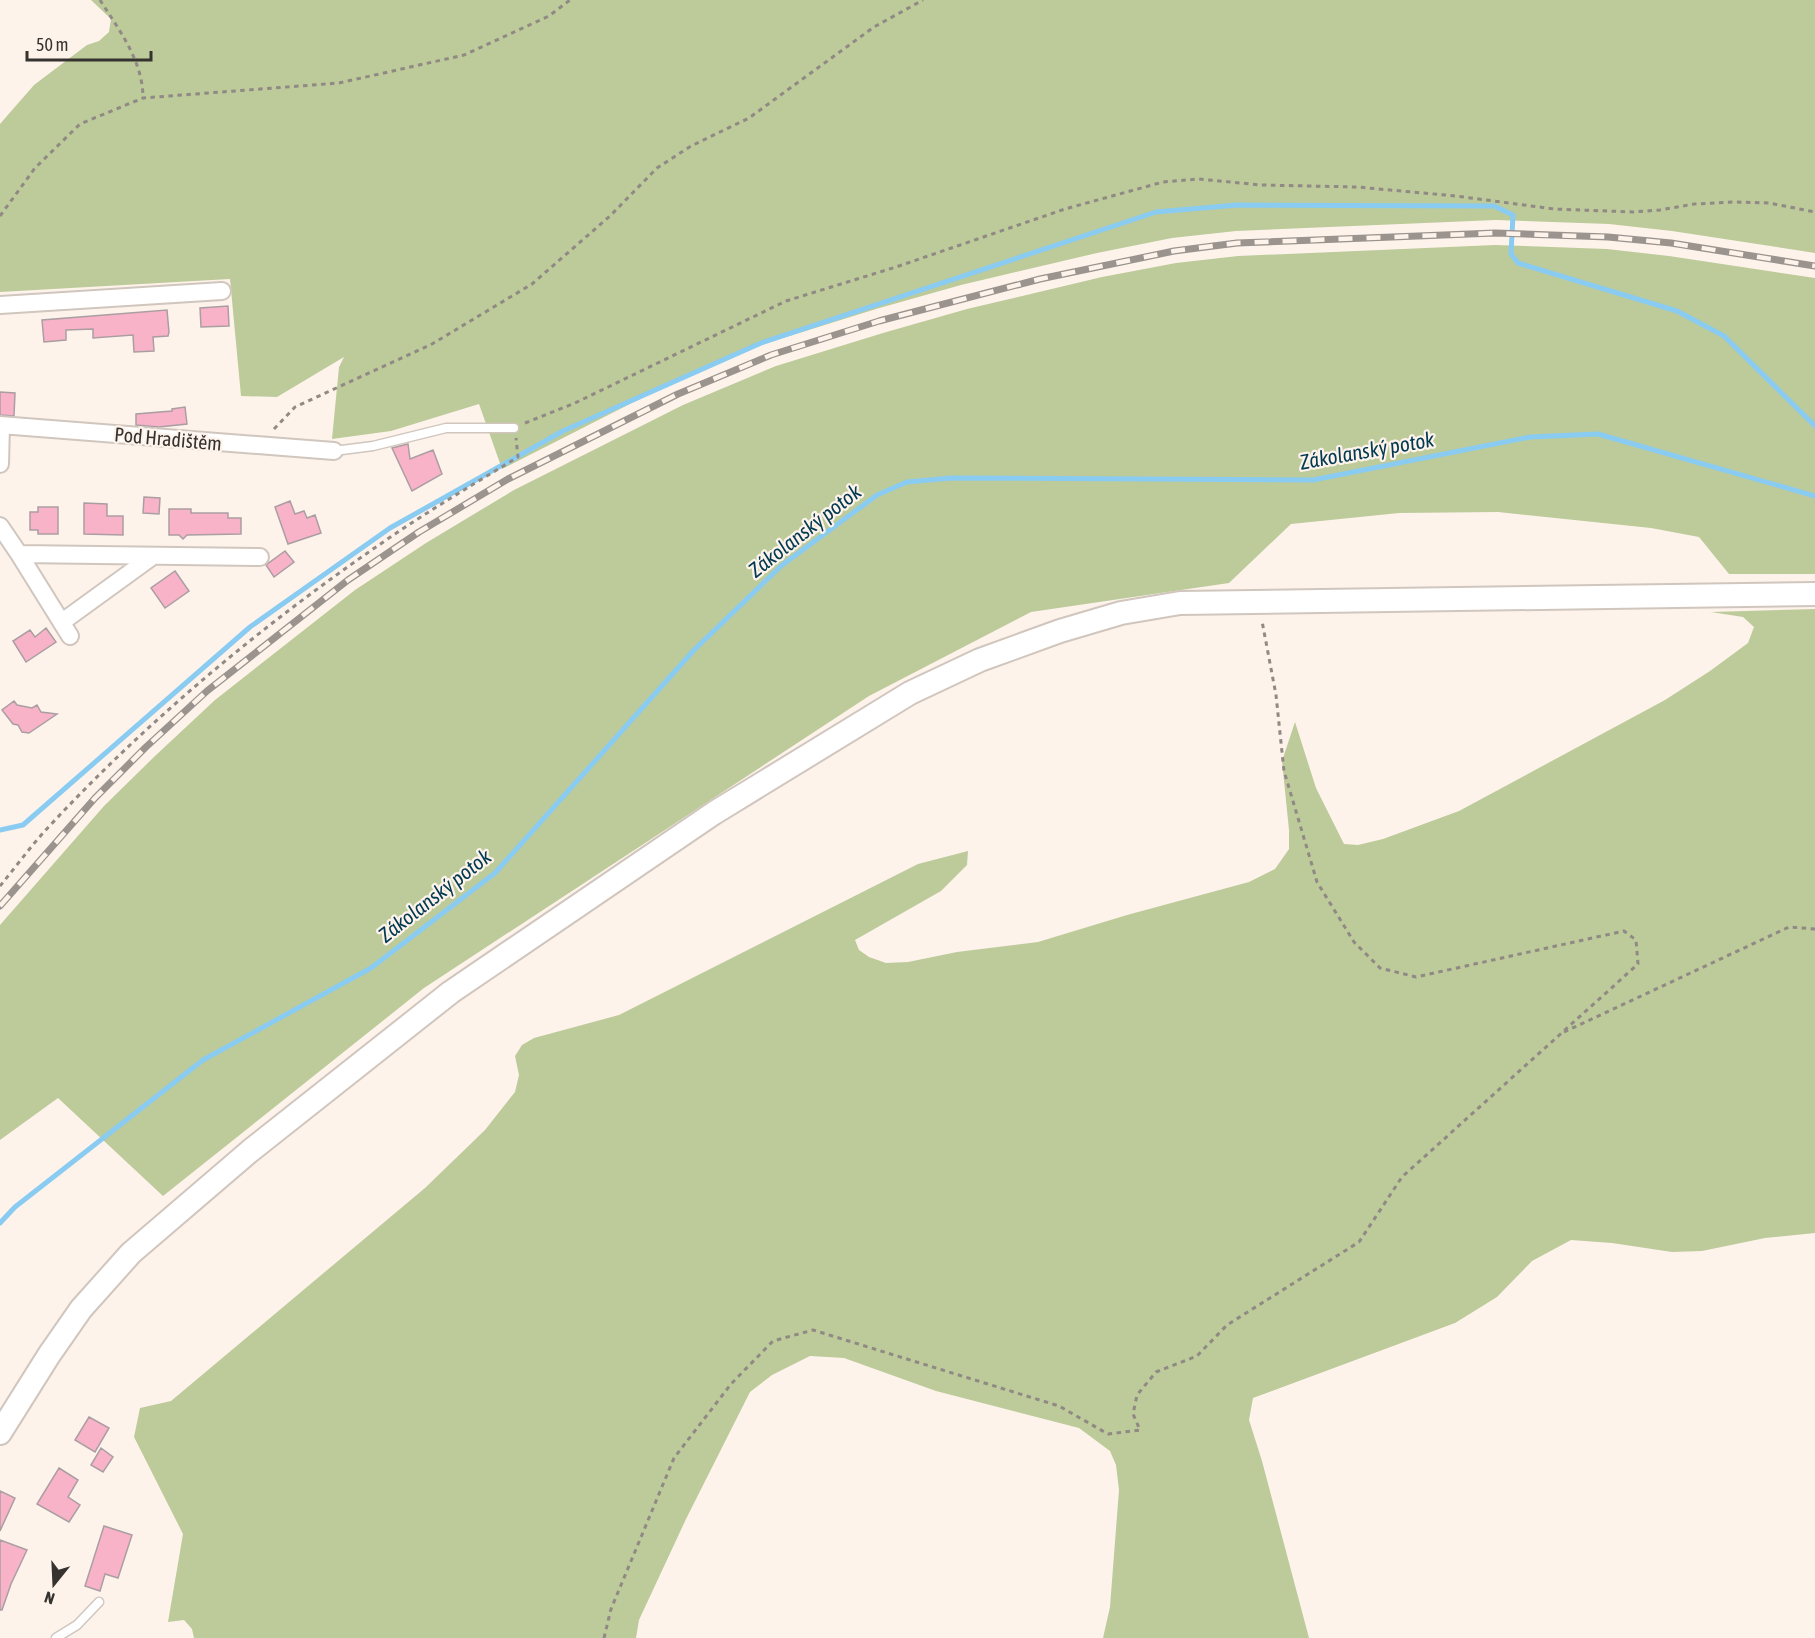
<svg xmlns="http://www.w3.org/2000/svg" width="1815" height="1638" font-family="'Asap Condensed',sans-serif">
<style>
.green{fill:#bdca9a}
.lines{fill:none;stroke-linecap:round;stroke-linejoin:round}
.stream{stroke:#8accf1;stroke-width:5}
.building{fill:#f8b3c9;stroke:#ab9ea2;stroke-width:1.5}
.service-casing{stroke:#d0c6be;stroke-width:11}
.minor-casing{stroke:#d0c6be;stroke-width:20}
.secondary-casing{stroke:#d0c6be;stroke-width:26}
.path{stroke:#908984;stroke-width:3;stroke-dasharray:4.5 4.5;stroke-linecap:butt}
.service{stroke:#fff;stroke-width:8}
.minor{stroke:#fff;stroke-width:16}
.secondary{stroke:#fff;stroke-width:22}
.rail-casing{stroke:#9a938e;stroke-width:7}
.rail{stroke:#fdf3eb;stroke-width:4.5;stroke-dasharray:14;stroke-linecap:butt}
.labels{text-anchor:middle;stroke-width:4.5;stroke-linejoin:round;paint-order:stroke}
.street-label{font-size:20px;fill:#36322f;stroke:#fdf3eb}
.water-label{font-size:21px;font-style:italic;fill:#003951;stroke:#fdf3eb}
</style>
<rect width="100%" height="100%" fill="#fdf3eb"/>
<path class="green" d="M91,0H1815V253L1672,231L1609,224L1496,220L1236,231L1172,238L1097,253L961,285L876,309L767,343L673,382L502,469L479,404L391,431L332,439L339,367L344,357L277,397L241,396L230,279L0,292V124L34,85L87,45L99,41L109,32L111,19Z
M1495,245L1607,249L1669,256L1815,278V574H1729L1699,537L1651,528L1498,512L1399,513L1291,524L1229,583L1031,612L869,696L424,988L163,1196L58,1098L0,1140V925L104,806L155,756L215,700L355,590L426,543L514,490L683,405L776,366L883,333L967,309L1102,277L1176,263L1238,256Z
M1815,609V1233L1765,1238L1702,1251L1672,1252L1612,1243L1571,1240L1532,1261L1497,1297L1455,1323L1253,1398L1249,1420L1262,1461L1309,1638H1103L1110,1607L1119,1490L1116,1465L1110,1451L1079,1428L936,1391L844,1358L810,1356L772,1375L750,1392L686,1519L639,1620L636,1638H194L192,1629L184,1620L168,1622L183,1534L134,1437L140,1408L171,1401L425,1188L485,1130L515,1092L519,1075L515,1056L522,1045L534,1038L619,1015L918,864L968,851L967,865L941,891L855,940L859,950L869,957L886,963L908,962L957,952L1038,942L1127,915L1249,882L1275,869L1289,849V830L1282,761L1295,722L1316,788L1344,844L1358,845L1383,839L1459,811L1665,700L1710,671L1748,643L1754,627L1743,617L1711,612Z"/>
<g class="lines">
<path class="stream" d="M0,830L23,825L250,627L390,528L563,431L761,343L1156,212L1237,205L1494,206L1513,215L1511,254L1518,263L1677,311L1724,336L1815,426
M0,1223L15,1207L203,1060L371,968L495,873L694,650L781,566L877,495L907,482L951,478L1313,480L1530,437L1598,434L1815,496"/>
</g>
<path class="building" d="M228,306L229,326L201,327L200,308Z
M167,310L169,332L168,336L153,337L154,351L134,352L133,335L93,338V329L66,330V340L44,342L42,320Z
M0,392L15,393L14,416L0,415Z
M185,407L187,424L159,427L136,425V414L172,411V409Z
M408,444L410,459L433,450L442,474L412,491L392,448Z
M144,497L160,498L159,514L143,513Z
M290,501L295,514L304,511L307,518L315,515L321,533L288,544L275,507Z
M84,503L107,504V516H123V535L84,534Z
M38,507H58V534H38V530H30V512H38Z
M169,509H191V513H228V518H241V534L187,535L183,539L179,535H169Z
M285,551L294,562L274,577L266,565Z
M175,571L189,591L165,608L151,588Z
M46,628L56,642L26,662L13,641L30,630L35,637Z
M14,701L17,705L32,708L37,705L41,712L57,714L29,733L22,732L18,725L13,724L2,710Z
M89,1417L109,1428L95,1452L75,1440Z
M101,1448L113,1457L103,1472L91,1465Z
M59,1468L78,1480L68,1497L80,1505L69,1522L37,1504Z
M0,1491L15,1498L0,1531Z
M104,1526L132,1535L118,1578L105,1574L100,1591L85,1586Z
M0,1540L27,1550L11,1584L2,1610H0Z"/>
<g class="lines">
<g class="service-casing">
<path id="service" d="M334,451L373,446L446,428H514
M56,1638L77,1625L99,1602"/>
</g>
<g class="minor-casing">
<path id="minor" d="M0,305L222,291
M0,425L334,451
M0,464L1,425
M0,526L19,554L260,557
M19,554L70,636
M62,622L153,556"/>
</g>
<g class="secondary-casing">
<path id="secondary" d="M0,1433L49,1355L81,1309L131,1253L250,1151L451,992L714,813L910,693L980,660L1060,631L1121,613L1180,603L1815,594"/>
</g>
<path class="path" d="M100,0C119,30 143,61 143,98
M0,216L35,168L80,124L143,98L339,83L464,55L549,16L570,0
M525,423L575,403L786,301L896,267L1065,209L1163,182L1199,179L1261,185L1357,187L1456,196L1554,209L1633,212L1660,210L1694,204L1734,202L1769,203L1815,212
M274,429L295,407L432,344L532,284L610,216L657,168L691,146L749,118L874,27L923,0
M0,886C14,869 28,850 43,833C147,720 268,620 395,534C435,507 477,482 518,457L516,438
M1564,1032L1789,927L1815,929
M604,1638L611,1609L674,1458L731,1384L773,1341L813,1330L1059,1406L1108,1434L1140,1430L1133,1414L1137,1395L1156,1372L1197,1356L1227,1325L1359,1242L1402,1177L1638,964L1636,940L1624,931L1416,977L1380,968L1354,942L1317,882L1284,771L1276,695L1262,621"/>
<use href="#service" class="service"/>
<use href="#minor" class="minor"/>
<use href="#secondary" class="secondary"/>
<g class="rail-casing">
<path id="rail" d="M0,906L95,798L146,747L207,691L348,580L419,532L508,479L678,394L771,355L879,321L1040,279L1174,251L1237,243L1495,233L1608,237L1671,243L1815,266"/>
</g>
<use href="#rail" class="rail"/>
</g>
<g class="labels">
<g class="street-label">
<text transform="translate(168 439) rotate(5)" y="7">Pod Hradištěm</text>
</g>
<g class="water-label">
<text transform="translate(1367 451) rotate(-10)" y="7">Zákolanský potok</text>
<text transform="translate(805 531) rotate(-38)" y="7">Zákolanský potok</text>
<text transform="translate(435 896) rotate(-38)" y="7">Zákolanský potok</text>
</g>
</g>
<g transform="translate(54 1584) rotate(198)" stroke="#fdf3eb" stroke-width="4.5" paint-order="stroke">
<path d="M0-4.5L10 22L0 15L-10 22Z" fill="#36322f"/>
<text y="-9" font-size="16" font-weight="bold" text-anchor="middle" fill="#36322f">N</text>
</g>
<path d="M27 51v9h124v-9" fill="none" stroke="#36322f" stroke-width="3"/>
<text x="36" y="51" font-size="18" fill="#36322f" stroke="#fdf3eb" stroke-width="4.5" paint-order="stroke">50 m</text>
</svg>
